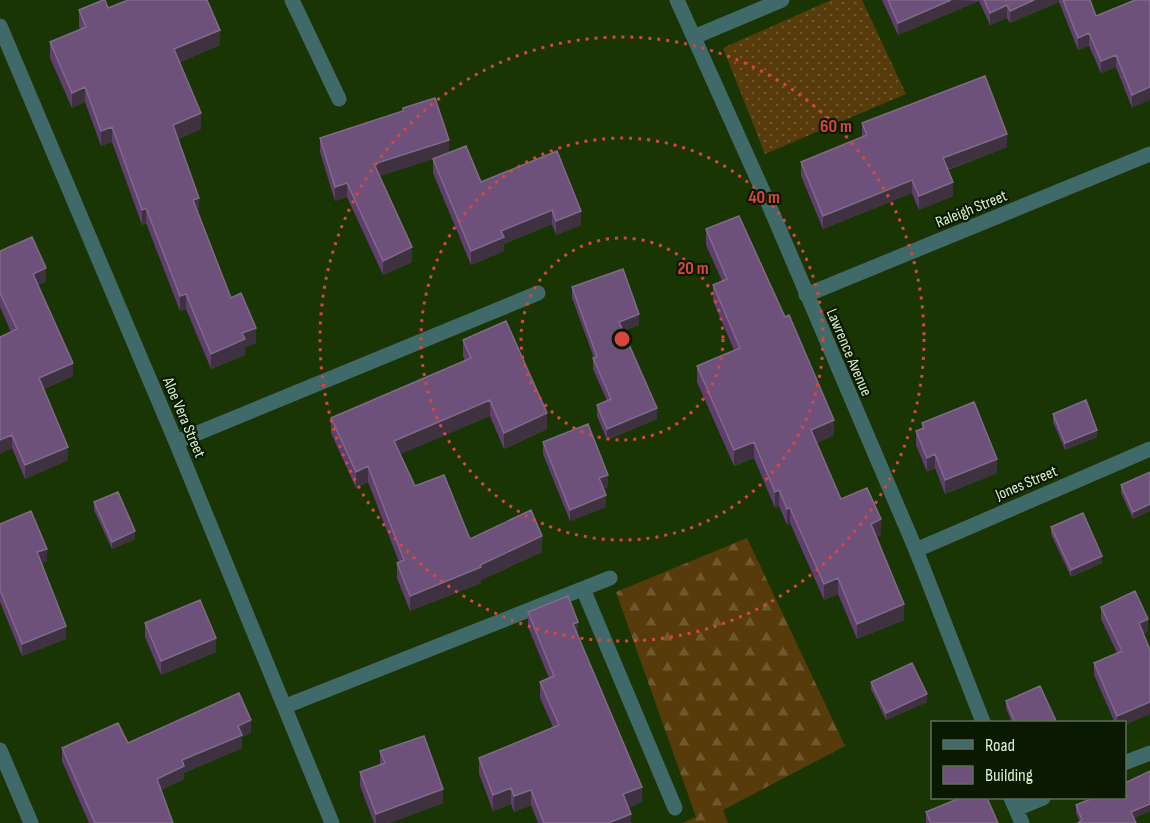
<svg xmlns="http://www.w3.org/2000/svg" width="1150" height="823" font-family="'Sofia Sans Condensed',sans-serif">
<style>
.grass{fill:url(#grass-dots)}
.forest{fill:url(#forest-firs)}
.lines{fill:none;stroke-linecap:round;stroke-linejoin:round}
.minor{stroke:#406969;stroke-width:15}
.wall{fill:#613e70}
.shaded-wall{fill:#3f3240}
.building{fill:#6e517a;stroke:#7f6a88;stroke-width:1.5}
.ring{fill:none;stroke:#d74641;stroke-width:3;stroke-dasharray:3 6}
.labels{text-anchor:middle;stroke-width:4.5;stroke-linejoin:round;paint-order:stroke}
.street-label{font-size:16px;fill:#dbf1cf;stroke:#0a1902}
.centre{fill:#d74641;stroke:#0a1902;stroke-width:3}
.ring-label{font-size:18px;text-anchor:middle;font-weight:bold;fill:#d74641;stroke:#0a1902;stroke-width:4.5;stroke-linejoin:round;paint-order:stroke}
</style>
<defs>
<pattern id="grass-dots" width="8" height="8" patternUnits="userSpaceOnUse" patternTransform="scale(1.5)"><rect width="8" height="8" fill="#573b0b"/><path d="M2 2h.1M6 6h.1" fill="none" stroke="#6f582e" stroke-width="1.8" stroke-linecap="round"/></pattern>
<pattern id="forest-firs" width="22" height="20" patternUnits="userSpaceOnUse" patternTransform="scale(1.5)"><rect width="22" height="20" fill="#573b0b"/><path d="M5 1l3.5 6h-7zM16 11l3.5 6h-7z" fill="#6f582e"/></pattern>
</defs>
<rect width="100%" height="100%" fill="#193503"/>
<path class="grass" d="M831,0H862L906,94L765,154L723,48Z"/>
<path class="forest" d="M747,538L845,746L723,810L728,823H682L696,817L616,592Z"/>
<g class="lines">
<path class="minor" d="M292,0L339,99
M677,0L766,198L916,550L983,722
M0,26L176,442L332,823
M694,37L782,0
M806,295L1150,154
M176,442L538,293
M916,550L1150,449
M583,589L675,808
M286,706L610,578
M0,750L31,823
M1124,763L1150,753
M1011,798L1022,823
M1016,809L1043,798"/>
</g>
<path class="wall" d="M882,0H1090L1096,16L1135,0L1132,108L1116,67L1101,73L1089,46L1078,50L1059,2L1010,23L1007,18L990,25L979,1L898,35Z
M108,8L220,45L180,62L201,129L178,139L198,214L231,298L256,343L245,347V355L211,369L186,309L180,311L146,223L142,225L112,142L101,146L85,102L72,108L50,58V42L80,30L79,26V10Z
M403,108L449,153L481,182L557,151L581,225L556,235L552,224L504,244V251L471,265L433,173V159L379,176L412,262L383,275L347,197L335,201L320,152V138L403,111Z
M862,123L1007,147L948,170L953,196L919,210L912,193L823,229L801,176V162L862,137Z
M706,229L834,435L817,443L841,499L881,535L876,537L904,620L857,639L838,594L824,600L790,523L787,525L779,506L775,508L754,458L734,466L697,382V366L734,350L713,301V285L722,281L706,245Z
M0,251L46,282L38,285L73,376L44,389L68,460L25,479L12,448L11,332L0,307Z
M572,287L639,325L623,331L657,419L607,440L597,416V405L607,401L593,369V358H594L572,298Z
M463,340L547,429L504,449L490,416L400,454L415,486L470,539L542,552L481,580V583L410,611L397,578V563L399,562L368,482L356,488L331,433V418L465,361L463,356Z
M1053,414L1097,437L1065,450L1053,422Z
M922,423L997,473L945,494L935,468L927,472L916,445V431L922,429Z
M543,442L608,487L603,489L606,507L570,521L543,454Z
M1150,472V511L1133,519L1121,493V485Z
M94,502L135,539L112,549L94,510Z
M0,524L47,561L42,563L66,639L22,656L0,602Z
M1051,527L1102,563L1071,577L1051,534Z
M1101,607L1148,631L1143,634L1125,723H1115L1094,675V663L1117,653L1101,619Z
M528,612L578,637L642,802L628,808L631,823H538L531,805L514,812L511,804L493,811L479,774V758L553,727L540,698V682L549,678L528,627Z
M145,623L216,652L161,675L145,637Z
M871,682L927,702L886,720L871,689Z
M1006,701L1057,723H1012L1006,708Z
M251,733L242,737V748L184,773V779L161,790L173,823H89L62,761V748Z
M380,751L443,803L389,823H374L360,786V772L380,765Z
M1150,771V811L1134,818L1080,822L1076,813V805Z
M926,812L998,823H926Z"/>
<path class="shaded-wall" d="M951,0L979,1L898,35V23Z
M1034,0H1059V2L1010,23V11Z
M1007,5V18L990,25V13Z
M220,30V45L174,64V49Z
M1089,33V46L1078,50V38Z
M1116,55V67L1101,73V61Z
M85,87V102L72,108V93Z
M1150,87V100L1132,108V95Z
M201,113V129L173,141V125Z
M112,127V142L101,146V131Z
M1007,134V147L943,171V158Z
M449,140V154L374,178V164Z
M912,180V193L823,229V216Z
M953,182V196L919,210V196Z
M347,183V197L335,201V187Z
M199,198V214L193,200Z
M146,208V223L142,225V210Z
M552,210V224L504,244V251L471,265V251L501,231Z
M581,211V225L556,235V221Z
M412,247V262L383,275V261Z
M46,268V282L33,288V274Z
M186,294V309L180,311V296Z
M639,314V325L619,332V322Z
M256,328V343L245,347V355L211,369V354L242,333Z
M73,363V376L39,391V378Z
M490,400V416L394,457V441Z
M657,408V419L607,440V429Z
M547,413V429L504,449V433Z
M834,420V435L811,446V430Z
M1097,430V437L1065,450V443Z
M12,435V448L0,454V440Z
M754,442V458L734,466V450Z
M68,447V460L25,479V465Z
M935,454V468L927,472V458Z
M997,459V473L945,494V480Z
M368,466V482L356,488V472Z
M608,475V487L599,490V478Z
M779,490V506L775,508V492Z
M606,495V507L570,521V510Z
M1150,504V511L1133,519V512Z
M790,508V523L787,525V509Z
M881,519V535L871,540V524Z
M135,531V539L112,549V542Z
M542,536V552L481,580V583L410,611V596Z
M47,549V561L37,565V552Z
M1102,556V563L1071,577V570Z
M838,578V594L824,600V584Z
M904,604V620L857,639V624Z
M1148,619V631L1139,636V623Z
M578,622V638L573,624Z
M66,626V639L22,656V644Z
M216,638V652L161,675V661Z
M927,694V702L886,720V713Z
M1150,702V714L1125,725V723H1117V716Z
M251,720V733L242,737V748L184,773V779L157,792V779L182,760L238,726Z
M642,787V802L623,810V794Z
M511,788V804L493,811V795Z
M443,789V803L389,823H376V814Z
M531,790V805L514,812V796Z
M1150,804V811L1131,819V812Z
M631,814V823H608Z"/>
<path class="building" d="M103,0H105L108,8L128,0H207L220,30L174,49L201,113L173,125L199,198L193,200L231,298L241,293L256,328L242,333L245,339L211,354L186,294L180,296L146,208L142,210L112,127L101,131L85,87L72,93L50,42L86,27L79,10Z
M888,0H951L898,23Z
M984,0H1034L1010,11L1007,5L990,13Z
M1063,0H1090L1096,16L1135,0H1150V87L1132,95L1116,55L1101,61L1089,33L1078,38Z
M985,76L1007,134L943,158L953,182L919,196L912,180L823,216L801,162L867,135L862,123Z
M435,98L449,140L374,164L412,247L383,261L347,183L335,187L320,138L403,111V108Z
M466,146L481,182L557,151L581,211L556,221L552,210L501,231L504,237L471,251L433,159Z
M739,216L785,317L789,315L834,420L811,430L841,499L867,488L881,519L871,524L904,604L857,624L838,578L824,584L790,508L787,509L779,490L775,492L754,442L734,450L697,366L740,348L713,285L727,279L706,229Z
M32,237L46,268L33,274L73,363L39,378L68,447L25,465L12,435L0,440V337L17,329L0,293V251Z
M623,269L639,314L619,322L657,408L607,429L597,405L611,399L593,358L597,357L572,287Z
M506,321L547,413L504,433L490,400L394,441L415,486L444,475L470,539L531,510L542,536L480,565L481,567L410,596L397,563L404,560L368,466L356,472L331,418L471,358L463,340Z
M1086,400L1097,430L1065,443L1053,414Z
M974,402L997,459L945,480L935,454L927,458L916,431L924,428L922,423Z
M588,424L608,475L599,478L606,495L570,510L543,442Z
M1150,472V504L1133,512L1121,485Z
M118,492L135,531L112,542L94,502Z
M31,511L47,549L37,552L66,626L22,644L0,590V524Z
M1083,513L1102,556L1071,570L1051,527Z
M1135,591L1148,619L1139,623L1150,650V702L1117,716L1094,663L1122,651L1101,607Z
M568,596L578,622L573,624L642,787L623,794L631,814L608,823H544L531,790L514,796L511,788L493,795L479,758L559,725L540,682L554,676L528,612Z
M200,600L216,638L161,661L145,623Z
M912,663L927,694L886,713L871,682Z
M1040,686L1057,723H1015L1006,701Z
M239,693L251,720L238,726L242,735L182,760L184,766L157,779L173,823H95L62,748L118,723L128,743Z
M424,736L443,789L376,814L360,772L385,763L380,751Z
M1150,771V804L1131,812L1136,823H1078L1082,820L1076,805L1093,798H1125V783Z
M960,798H987L998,823H931L926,812Z"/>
<g class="ring">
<circle cx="622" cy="339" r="101"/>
<circle cx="622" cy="339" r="201"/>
<circle cx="622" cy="339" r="302"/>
</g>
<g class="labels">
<g class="street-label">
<text transform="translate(971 208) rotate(-22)" y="6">Raleigh Street</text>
<text transform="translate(850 352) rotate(67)" y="6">Lawrence Avenue</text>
<text transform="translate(185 417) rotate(67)" y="6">Aloe Vera Street</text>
<text transform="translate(1026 482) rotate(-23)" y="6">Jones Street</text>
</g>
</g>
<circle cx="622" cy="339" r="9" class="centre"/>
<g class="ring-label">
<text x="836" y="132">60 m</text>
<text x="764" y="203">40 m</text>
<text x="693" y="274">20 m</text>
</g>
<rect x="931" y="721" width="195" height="78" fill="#0a1902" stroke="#5e6f54" stroke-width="1.5"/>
<rect x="943" y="740" width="30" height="9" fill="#406969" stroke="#5e6f54" stroke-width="1.5"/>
<text x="985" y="751" font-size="18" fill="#dbf1cf">Road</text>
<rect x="943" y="766" width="30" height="18" fill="#6e517a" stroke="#5e6f54" stroke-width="1.5"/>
<text x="985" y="781" font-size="18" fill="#dbf1cf">Building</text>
</svg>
